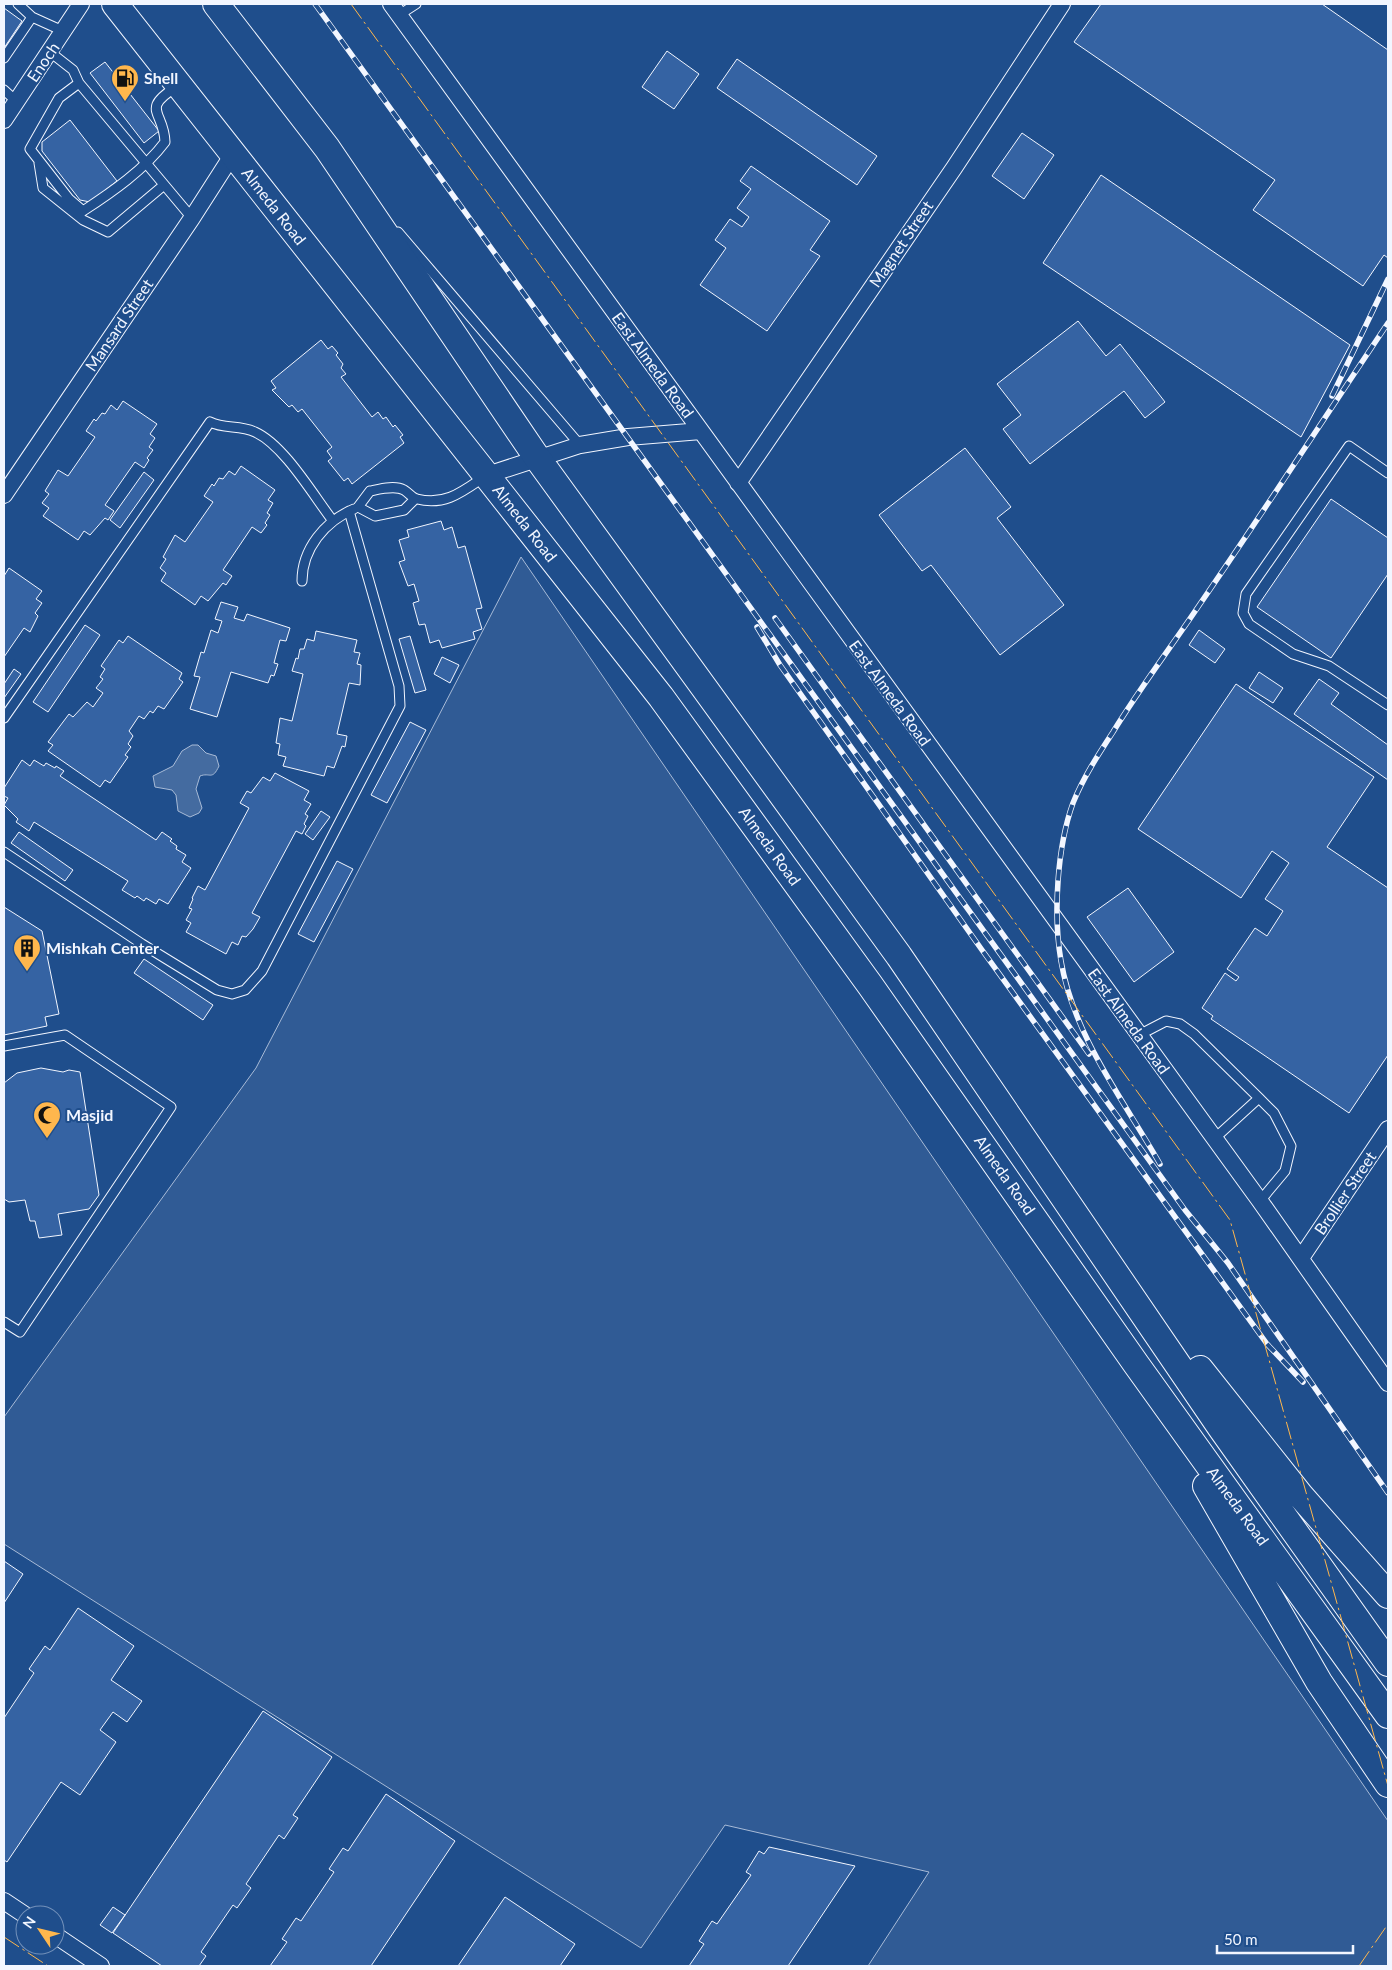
<svg xmlns="http://www.w3.org/2000/svg" width="1392" height="1970" font-family="Lato,sans-serif">
<style>
.built{fill:#305b95;stroke:#a8bbd7}
.water{fill:#446ba0;stroke:#a8bbd7}
.building{fill:#3563a3;stroke:#f2f6ff}
.lines{fill:none;stroke-linecap:round;stroke-linejoin:round}
.service-casing{stroke:#f2f6ff;stroke-width:11}
.minor-casing{stroke:#f2f6ff;stroke-width:18}
.primary-casing{stroke:#f2f6ff;stroke-width:28}
.service{stroke:#1f4e8c;stroke-width:9}
.minor{stroke:#1f4e8c;stroke-width:16}
.primary{stroke:#1f4e8c;stroke-width:26}
.rail-casing{stroke:#f2f6ff;stroke-width:5.5}
.rail{stroke:#1f4e8c;stroke-width:4;stroke-dasharray:11;stroke-linecap:butt}
.power{stroke:#ffb74d;stroke-width:1;stroke-dasharray:18 4 2.5 4;stroke-linecap:butt}
.labels{text-anchor:middle;stroke-width:4;stroke-linejoin:round;paint-order:stroke}
.street-label{font-size:16px;fill:#f2f6ff;stroke:#1f4e8c}
.poi-label{font-size:16px;font-weight:bold;fill:#f2f6ff;stroke:#1f4e8c;text-anchor:start}
</style>
<rect width="100%" height="100%" fill="#1f4e8c"/>
<path class="built" d="M521,557L1388,1821V1966H868L929,1872L725,1825L641,1948L4,1544V1417L256,1068Z"/>
<path class="water" d="M192,745H198L206,753L216,756L219,766C212,781 210,772 200,776L196,789L202,808L199,813L190,817L178,811L176,795L172,790L155,787L153,776L173,766L182,751Z"/>
<path class="building" d="M1101,4H1322L1388,50V258L1384,255L1363,286L1253,210L1275,180L1074,42Z
M4,8L22,21L4,48Z
M667,51L699,74L674,109L642,87Z
M737,59L877,156L857,185L717,88Z
M105,62L159,131L144,143L90,73Z
M70,120L117,181L90,202L80,200L42,151V142Z
M1022,133L1054,155L1024,199L992,176Z
M751,166L830,221L810,250L820,256L767,331L700,285L726,248L715,240L730,219L742,227L749,217L737,208L751,189L740,181Z
M1101,175L1350,345L1301,437L1043,263Z
M1078,321L1106,356L1120,344L1165,402L1145,418L1124,391L1030,464L1003,429L1021,415L997,384Z
M321,340L328,349L332,346L338,353L336,355L343,364L341,368L346,374L341,377L372,417L378,412L383,419L386,417L393,427L395,425L403,435L400,437L404,443L352,484L348,478L344,481L328,461L332,458L327,451L332,447L302,409L298,412L292,405L289,407L272,390L276,388L271,381Z
M123,401L157,424L150,434L155,438L149,447L153,450L147,458L149,460L144,468L135,462L105,505L114,511L108,520L105,518L90,535L84,531L78,540L43,516L49,508L42,503L49,494L45,491L58,470L68,476L95,437L86,431L94,419L96,421L102,413L105,414L111,405L117,410Z
M965,448L1011,507L997,518L1064,605L1000,655L931,565L922,571L879,515Z
M241,466L275,490L268,500L273,503L267,513L270,515L265,523L267,525L261,533L252,527L223,570L232,576L226,585L223,583L208,601L201,596L195,605L161,581L166,573L160,568L166,559L163,557L175,535L185,542L213,502L204,496L212,484L214,486L219,478L223,479L229,471L235,475Z
M144,472L154,480L120,528L110,520Z
M1331,499L1388,538V574L1331,658L1257,607Z
M441,521L444,530L452,527L458,548L465,546L482,608L476,609L482,629L473,632L475,639L442,648L439,640L430,643L425,624L419,625L413,603L419,601L414,584L408,586L399,562L405,560L399,540L409,537L407,530Z
M9,568L42,591L36,599L42,603L35,613L38,616L30,632L24,628L4,657V576Z
M221,602L238,607L234,618L244,621L247,614L290,628L286,641L280,640L274,663L278,664L274,676L271,675L268,683L231,672L217,717L190,709L200,677L194,676L201,652L204,653L211,630L218,633L222,621L215,619Z
M85,625L100,635L48,712L33,702Z
M1199,630L1225,649L1215,663L1189,645Z
M316,631L357,640L354,652L360,653L357,664L361,665L360,685L349,683L337,734L347,736L345,747L342,746L334,768L327,766L324,776L283,766L286,757L278,755L280,744L276,743L280,718L292,721L303,674L292,671L296,658L298,659L300,649H304L307,639L314,641Z
M128,636L182,673L179,679L183,682L164,709L158,706L153,713L150,711L144,719L139,716L129,731L133,736L128,744L131,747L125,755L128,757L110,783L105,780L100,787L48,751L53,745L48,742L69,714L73,717L87,702L93,707L103,693L96,688L103,679L100,677L105,669L101,666L119,640L123,643Z
M410,636L426,690L415,693L399,639Z
M442,657L459,665L450,683L434,674Z
M14,669L21,674L4,698V684Z
M1259,672L1283,688L1273,703L1249,688Z
M1319,679L1339,693L1331,704L1388,745V780L1294,714Z
M1236,684L1374,777L1327,847L1388,888V1055L1349,1113L1211,1019L1213,1016L1202,1008L1225,973L1236,981L1239,977L1227,969L1255,928L1267,936L1283,911L1265,899L1289,863L1272,851L1241,898L1138,829Z
M410,722L426,730L387,803L371,795Z
M22,760L30,766L34,760L44,766L46,763L55,768L56,766L64,771L60,776L156,840L162,832L172,839L170,841L177,846L176,849L186,855L182,862L191,868L168,904L159,899L156,904L146,898L144,901L137,896L135,898L122,890L128,881L34,822L29,831L16,822L18,819L4,805L8,798L4,796V788Z
M275,773L309,791L304,800L311,804L305,814L308,816L304,824L306,826L302,834L296,831L252,913L260,917L253,929L246,937L242,936L238,945L232,942L226,954L186,932L191,923L186,920L192,909L189,908L193,899L192,898L198,886L205,890L249,808L240,803L247,791L251,793L263,777L270,781Z
M321,811L330,817L313,840L305,834Z
M19,832L73,870L65,881L11,843Z
M337,861L353,869L314,942L298,934Z
M1128,888L1174,952L1134,982L1087,917Z
M4,907L42,931L59,1014L45,1017L47,1026L4,1035Z
M144,959L213,1005L203,1020L134,973Z
M41,1068L63,1072L69,1070L80,1072L99,1195L89,1209L58,1214L62,1235L39,1238L35,1221H30L25,1200L9,1202L4,1199V1083L17,1073Z
M4,1561L23,1574L4,1603Z
M78,1608L134,1646L111,1680L142,1701L127,1722L113,1712L100,1730L116,1742L80,1795L61,1782L7,1862L4,1860V1718L34,1673L29,1669L45,1646L50,1650Z
M263,1711L332,1757L293,1815L298,1818L284,1839L279,1835L246,1884L251,1888L237,1908L233,1905L201,1952L206,1956L199,1966H162L113,1933Z
M386,1794L455,1841L371,1966H270L287,1942L282,1939L296,1918L301,1921L334,1872L329,1869L343,1848L348,1851Z
M769,1847L855,1866L788,1966H689L704,1944L699,1941L712,1921L717,1924L751,1875L746,1872L759,1851L764,1854Z
M505,1897L575,1944L560,1966H458Z
M113,1907L125,1915L112,1933L100,1925Z"/>
<g class="lines">
<g class="service-casing">
<path id="service" d="M18,4L32,17L63,31
M399,15L416,4
M50,52L73,70L79,83L192,218
M4,58L32,17
M79,83L59,98L30,149L69,199L83,211C112,192 144,170 165,142C164,111 140,110 176,87
M4,90L16,101
M39,163L43,188L83,220L108,232L164,185
M398,232L580,445
M1388,473L1349,446L1246,594L1243,613L1249,624L1293,654L1329,666L1388,705
M415,499L404,510L375,516L358,507L370,491C380,489 395,485 404,490C409,493 412,498 417,499C445,506 462,492 484,477
M302,581C302,549 325,521 354,509
M4,718L210,422C224,429 240,425 255,432C284,445 313,495 333,521
M4,852L142,944L217,990L232,994L245,990L262,971L400,706L399,686L349,511
M1139,1035L1166,1021L1180,1024L1194,1034L1259,1098L1214,1139
M4,1046L65,1035L171,1107L20,1332L4,1322
M1259,1098L1274,1113L1291,1146L1285,1171L1260,1201"/>
</g>
<g class="minor-casing">
<path id="minor" d="M391,4L1260,1201L1388,1383
M4,120L81,4
M487,475L580,445L628,437L701,431
M738,483L954,168L1062,4
M4,495L192,218L233,154
M1301,1258L1388,1129
M4,1901L25,1915
M55,1935L101,1966"/>
</g>
<g class="primary-casing">
<path id="primary" d="M115,4L661,697L870,985L1136,1364L1388,1715
M216,4L327,148L538,459L899,956L1221,1428L1388,1663
M1200,1369L1300,1495L1388,1595
M1206,1486L1319,1682L1388,1784"/>
</g>
<use href="#service" class="service"/>
<use href="#minor" class="minor"/>
<use href="#primary" class="primary"/>
<g class="rail-casing">
<path id="rail" d="M315,4L1185,1210L1228,1263L1388,1493
M1332,396L1388,279
M775,618L1089,1054
M757,627L780,665L982,950L1267,1344L1303,1382
M1160,1164C1123,1099 1074,1037 1061,961C1053,915 1057,847 1073,803C1083,778 1098,755 1113,732C1140,688 1171,647 1200,604C1264,511 1325,417 1388,323"/>
</g>
<use href="#rail" class="rail"/>
<path class="power" d="M351,4L1230,1220L1388,1786
M4,1937L48,1966
M1359,1966L1388,1924"/>
</g>
<defs>
<g id="fuel-pin" transform="scale(1.4375)"><path d="M0 17L-7.5 6A9.5 9.5 0 1 1 7.5 6Z" fill="#ffb74d" stroke="#1f4e8c"/><path d="M-5.5-6h7V0h2V4h1.3V-2.5L3-4.5l.8-.8L6-3V5H2.5V1h-1V6h-7ZM-4.2-4.7v3.2H.2V-4.7Z" fill="#111"/></g>
<g id="building-pin" transform="scale(1.4375)"><path d="M0 17L-7.5 6A9.5 9.5 0 1 1 7.5 6Z" fill="#ffb74d" stroke="#1f4e8c"/><path d="M-4-6H4V6H1V3H-1V6H-4ZM-2.5-4.3h1.7v1.8h-1.7ZM.8-4.3h1.7v1.8H.8ZM-2.5-1h1.7V.8h-1.7ZM.8-1h1.7V.8H.8Z" fill="#111"/></g>
<g id="mosque-pin" transform="scale(1.4375)"><path d="M0 17L-7.5 6A9.5 9.5 0 1 1 7.5 6Z" fill="#ffb74d" stroke="#1f4e8c"/><path d="M3.5-4.9A6 6 0 1 0 3.5 4.9A5 5 0 1 1 3.5-4.9Z" fill="#111"/></g>
</defs>
<g fill-rule="evenodd">
<use href="#fuel-pin" x="125" y="78"/>
<use href="#building-pin" x="27" y="948"/>
<use href="#mosque-pin" x="47" y="1115"/>
</g>
<g class="labels">
<g class="street-label">
<text transform="translate(43 62) rotate(-56)" y="6">Enoch</text>
<text transform="translate(274 206) rotate(52)" y="6">Almeda Road</text>
<text transform="translate(901 244) rotate(-56)" y="6">Magnet Street</text>
<text transform="translate(119 325) rotate(-56)" y="6">Mansard Street</text>
<text transform="translate(653 365) rotate(54)" y="6">East Almeda Road</text>
<text transform="translate(525 523) rotate(52)" y="6">Almeda Road</text>
<text transform="translate(890 693) rotate(54)" y="6">East Almeda Road</text>
<text transform="translate(770 846) rotate(54)" y="6">Almeda Road</text>
<text transform="translate(1129 1021) rotate(54)" y="6">East Almeda Road</text>
<text transform="translate(1005 1175) rotate(55)" y="6">Almeda Road</text>
<text transform="translate(1345 1193) rotate(-56)" y="6">Brollier Street</text>
<text transform="translate(1238 1506) rotate(54)" y="6">Almeda Road</text>
</g>
<g class="poi-label">
<text x="144" y="84">Shell</text>
<text x="46" y="954">Mishkah Center</text>
<text x="66" y="1121">Masjid</text>
</g>
</g>
<rect width="1392" height="1970" fill="none" stroke="#f2f6ff" stroke-width="10"/>
<g transform="translate(40 1930) rotate(305)"><circle r="24" fill="#1f4e8c" stroke="#7391ba"/>
<path d="M0-4L9 19L0 12L-9 19Z" fill="#ffb74d"/>
<text y="-8" font-size="14" font-weight="bold" text-anchor="middle" fill="#f2f6ff">N</text>
</g>
<path d="M1217 1945v8h136v-8" fill="none" stroke="#f2f6ff" stroke-width="2.5"/>
<text x="1224" y="1945" font-size="15" fill="#f2f6ff" stroke="#1f4e8c" stroke-width="4" paint-order="stroke">50 m</text>
</svg>
